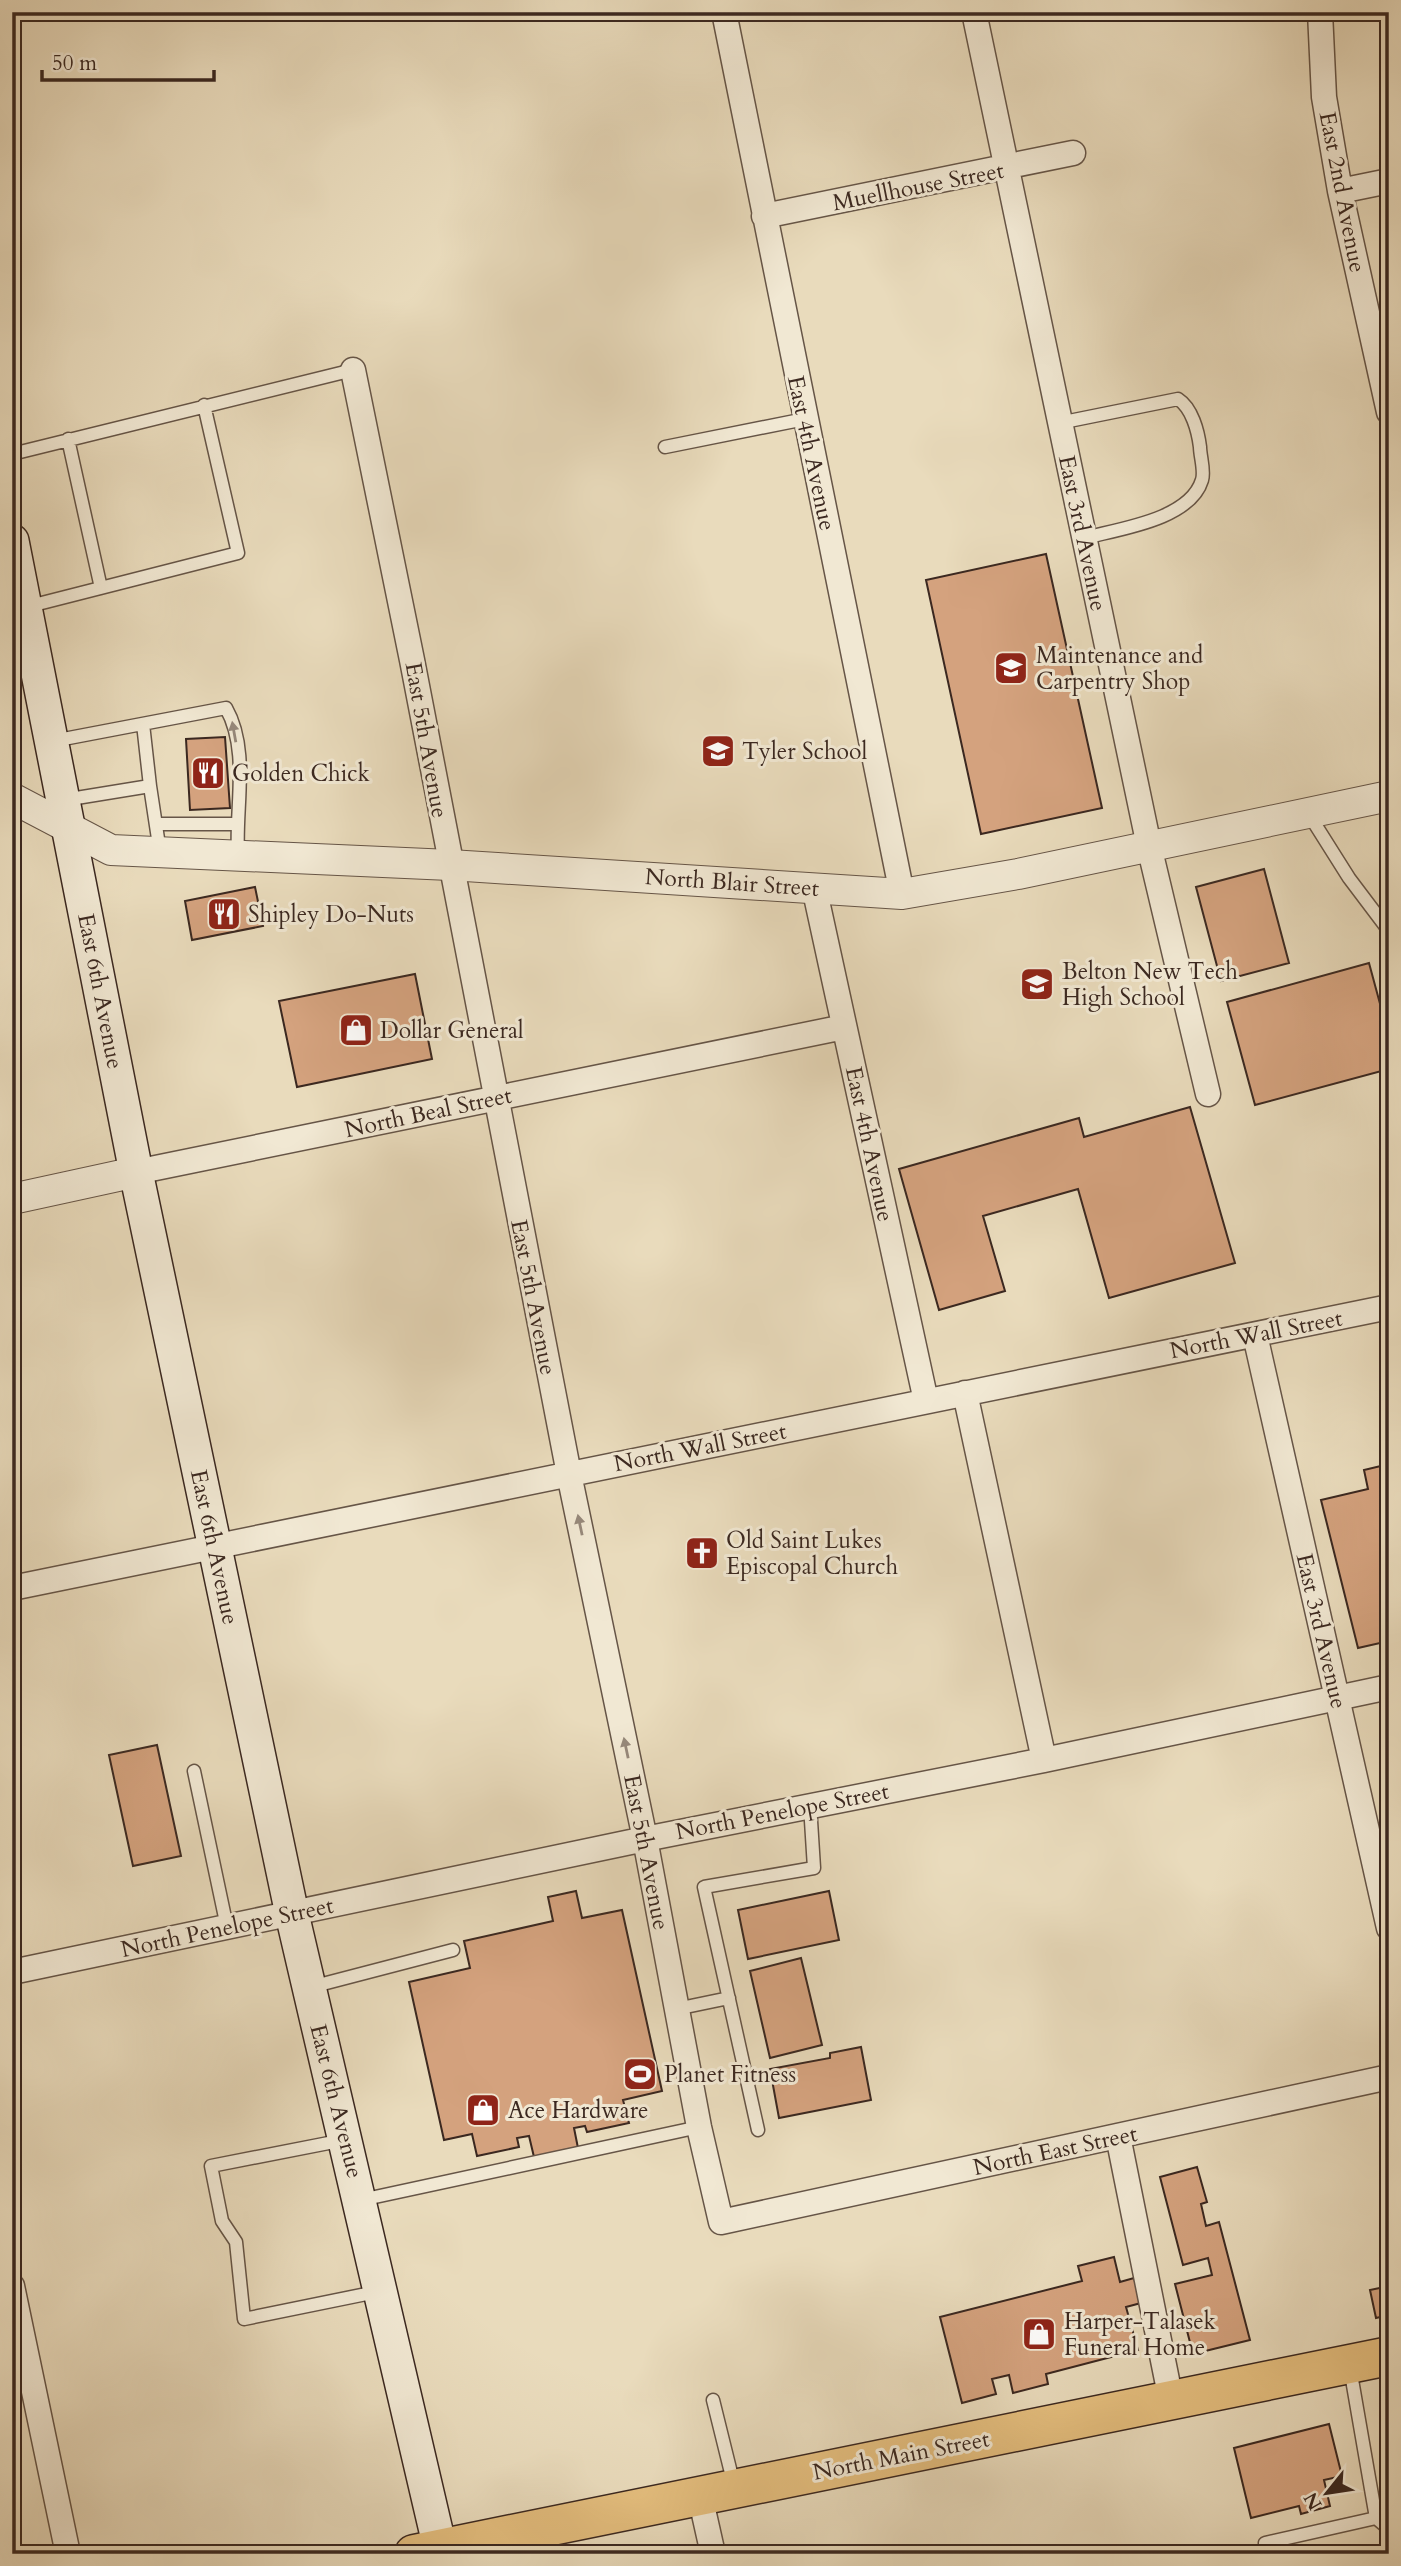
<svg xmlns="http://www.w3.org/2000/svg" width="1401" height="2566" font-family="Cardo,serif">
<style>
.building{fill:#d4a27e;stroke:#3b2820;stroke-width:2}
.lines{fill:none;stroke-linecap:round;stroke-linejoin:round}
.service-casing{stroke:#665547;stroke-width:15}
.minor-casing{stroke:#665547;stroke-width:27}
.tertiary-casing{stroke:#665547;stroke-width:32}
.secondary-casing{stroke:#3b2820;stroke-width:36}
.primary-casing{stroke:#3b2820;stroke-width:41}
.service{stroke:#f1e8d3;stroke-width:12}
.minor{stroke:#f1e8d3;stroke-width:24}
.tertiary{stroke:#f1e8d3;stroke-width:30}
.secondary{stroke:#f1e8d3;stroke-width:33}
.primary{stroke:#e4be7e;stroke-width:38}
.oneway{fill:#96887a}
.labels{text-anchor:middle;stroke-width:6;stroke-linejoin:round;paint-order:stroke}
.street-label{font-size:23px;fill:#3b2820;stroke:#f1e8d3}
.poi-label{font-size:23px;fill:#3b2820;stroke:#f1e8d3;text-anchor:start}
</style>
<rect width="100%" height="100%" fill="#e9dbbc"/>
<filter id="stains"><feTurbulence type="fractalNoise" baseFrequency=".00286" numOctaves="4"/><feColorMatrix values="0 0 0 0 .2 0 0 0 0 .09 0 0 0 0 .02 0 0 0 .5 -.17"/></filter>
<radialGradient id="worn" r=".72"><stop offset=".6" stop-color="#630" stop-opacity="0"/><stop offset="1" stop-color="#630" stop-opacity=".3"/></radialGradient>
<path class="building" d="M1046,554L1102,808L981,834L926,580Z
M225,737L230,808L190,810L186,739Z
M1264,869L1289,963L1221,981L1196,887Z
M255,887L263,926L192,940L185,901Z
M1369,963L1389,1037V1069L1255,1105L1227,1002Z
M415,974L432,1059L297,1087L279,1001Z
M1190,1107L1235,1263L1109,1298L1078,1189L983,1216L1005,1291L939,1310L899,1169L1079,1118L1084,1137Z
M1389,1464V1641L1358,1648L1321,1500L1368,1489L1364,1470Z
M1389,1731V1763L1382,1732Z
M157,1745L181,1856L133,1866L109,1755Z
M576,1891L582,1918L622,1910L662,2091L623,2100L629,2123L587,2132L585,2126L574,2128L578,2148L534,2157L529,2136L517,2138L519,2147L477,2156L472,2134L444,2140L409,1982L470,1968L464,1941L553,1921L548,1897Z
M829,1891L839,1940L748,1959L738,1910Z
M801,1958L822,2045L770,2058L750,1971Z
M861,2047L871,2100L779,2118L770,2069L830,2058V2053Z
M1197,2167L1207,2202L1201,2204L1206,2226L1219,2222L1250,2340L1193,2354L1175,2284L1212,2275L1208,2258L1183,2265L1160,2177Z
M1114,2257L1120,2282L1134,2278L1141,2303L1126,2307L1138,2350L1046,2374L1048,2384L1013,2393L1009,2375L992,2379L996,2394L962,2403L940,2317L1082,2281L1078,2266Z
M1389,2286V2315L1376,2318L1370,2290Z
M1329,2424L1342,2476L1324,2480L1330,2506L1301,2514L1299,2506L1251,2518L1234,2448Z"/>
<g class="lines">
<g class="service-casing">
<path id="service" d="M1059,423L1178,399C1192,408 1198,431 1200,447C1200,456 1205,471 1202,480C1190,520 1118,529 1084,538
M68,439L101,588
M665,447L805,419
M12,454L353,370
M26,607L238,553L204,405
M53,741L226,708C250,750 235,808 238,854
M150,786L160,852
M64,800L150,786L143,724
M1308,813L1349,878L1389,931
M156,824H236
M194,1771L227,1927
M311,1987L453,1950
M676,2009L729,1998
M758,2130L704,1887L814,1868L810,1805
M344,2140L211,2166L222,2221L236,2242L244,2319L381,2291
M361,2200L699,2127
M713,2400L734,2485
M1376,2518L1389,2529
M1265,2543L1376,2518L1350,2368"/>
</g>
<g class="minor-casing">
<path id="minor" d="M724,12L902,894
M974,12L1149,846L1208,1094
M1320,12L1324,97L1340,191L1389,412
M1340,191L1389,181
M764,216L1073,153
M353,370L412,660L569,1474L645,1839L699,2127L721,2222L1389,2077
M814,887L926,1401
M136,1172L844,1027
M1255,1335L1389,1928
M965,1393L1044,1760
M12,1588L1389,1307
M12,1972L645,1839L1044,1760L1389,1687
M1118,2136L1171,2400
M12,2286L68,2554
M700,2496L713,2554"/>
</g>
<g class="tertiary-casing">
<path id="tertiary" d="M12,798L111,850L450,865L902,894L1018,874L1389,796
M12,1199L136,1172"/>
</g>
<g class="secondary-casing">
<path id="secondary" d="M12,541L136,1172L292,1914L440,2548"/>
</g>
<g class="primary-casing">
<path id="primary" d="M414,2554L1389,2356"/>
</g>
<use href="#service" class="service"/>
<use href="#minor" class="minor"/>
<use href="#tertiary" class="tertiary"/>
<use href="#secondary" class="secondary"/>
<use href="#primary" class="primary"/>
</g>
<defs><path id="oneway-solid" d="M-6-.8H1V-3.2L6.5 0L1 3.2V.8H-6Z" transform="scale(1.75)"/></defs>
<g class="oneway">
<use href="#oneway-solid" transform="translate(234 732) rotate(-100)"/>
<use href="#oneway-solid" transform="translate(580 1525) rotate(-102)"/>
<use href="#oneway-solid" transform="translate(626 1748) rotate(-102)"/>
</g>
<defs>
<g id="school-square" transform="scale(1.75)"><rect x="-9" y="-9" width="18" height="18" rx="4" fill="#8f2418" stroke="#f1e8d3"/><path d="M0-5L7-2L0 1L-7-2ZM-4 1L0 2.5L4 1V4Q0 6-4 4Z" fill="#fff"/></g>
<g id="restaurant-square" transform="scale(1.75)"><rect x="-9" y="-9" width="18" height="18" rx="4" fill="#8f2418" stroke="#f1e8d3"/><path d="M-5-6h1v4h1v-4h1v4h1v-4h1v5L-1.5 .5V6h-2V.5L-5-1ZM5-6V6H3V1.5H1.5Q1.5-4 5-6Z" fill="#fff"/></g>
<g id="shop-square" transform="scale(1.75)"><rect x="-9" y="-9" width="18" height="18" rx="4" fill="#8f2418" stroke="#f1e8d3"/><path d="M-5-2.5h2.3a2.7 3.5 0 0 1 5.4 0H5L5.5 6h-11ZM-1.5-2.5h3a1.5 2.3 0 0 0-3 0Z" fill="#fff"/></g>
<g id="church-square" transform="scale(1.75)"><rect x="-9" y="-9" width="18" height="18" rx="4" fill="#8f2418" stroke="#f1e8d3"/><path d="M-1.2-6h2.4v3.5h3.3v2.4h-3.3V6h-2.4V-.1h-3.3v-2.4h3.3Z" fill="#fff"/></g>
<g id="stadium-square" transform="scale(1.75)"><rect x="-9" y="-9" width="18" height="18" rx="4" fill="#8f2418" stroke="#f1e8d3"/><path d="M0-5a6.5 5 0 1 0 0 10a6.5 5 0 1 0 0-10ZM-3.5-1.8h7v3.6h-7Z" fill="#fff"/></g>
</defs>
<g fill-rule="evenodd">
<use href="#school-square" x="1011" y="668"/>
<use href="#school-square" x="718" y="751"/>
<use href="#restaurant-square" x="208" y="773"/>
<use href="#restaurant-square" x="224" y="914"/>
<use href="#school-square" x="1037" y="984"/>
<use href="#shop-square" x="356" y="1030"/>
<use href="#church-square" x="702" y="1553"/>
<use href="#stadium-square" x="640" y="2074"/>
<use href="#shop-square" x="483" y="2110"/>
<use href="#shop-square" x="1039" y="2334"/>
</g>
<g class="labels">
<g class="street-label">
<text transform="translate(918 186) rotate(-11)" y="8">Muellhouse Street</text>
<text transform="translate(1343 192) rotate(79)" y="8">East 2nd Avenue</text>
<text transform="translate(812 453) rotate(78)" y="8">East 4th Avenue</text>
<text transform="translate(1083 533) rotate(78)" y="8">East 3rd Avenue</text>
<text transform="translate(427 740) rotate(80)" y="8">East 5th Avenue</text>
<text transform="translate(732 882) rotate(4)" y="8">North Blair Street</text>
<text transform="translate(101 991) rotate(79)" y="8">East 6th Avenue</text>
<text transform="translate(428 1112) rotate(-12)" y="8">North Beal Street</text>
<text transform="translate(870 1144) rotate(78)" y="8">East 4th Avenue</text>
<text transform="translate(534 1297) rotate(79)" y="8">East 5th Avenue</text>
<text transform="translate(1256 1334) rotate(-11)" y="8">North Wall Street</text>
<text transform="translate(700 1447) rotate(-11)" y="8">North Wall Street</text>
<text transform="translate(215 1547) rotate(78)" y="8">East 6th Avenue</text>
<text transform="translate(1322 1631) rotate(77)" y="8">East 3rd Avenue</text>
<text transform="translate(782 1811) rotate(-11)" y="8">North Penelope Street</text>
<text transform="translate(647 1852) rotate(79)" y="8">East 5th Avenue</text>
<text transform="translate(227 1927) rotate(-12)" y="8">North Penelope Street</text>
<text transform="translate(337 2101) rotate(76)" y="8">East 6th Avenue</text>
<text transform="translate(1055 2150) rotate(-12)" y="8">North East Street</text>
<text transform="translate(901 2455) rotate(-11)" y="8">North Main Street</text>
</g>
<g class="poi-label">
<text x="1036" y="663">Maintenance and<tspan x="1036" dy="26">Carpentry Shop</tspan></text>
<text x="742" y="759">Tyler School</text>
<text x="232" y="781">Golden Chick</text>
<text x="248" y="922">Shipley Do-Nuts</text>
<text x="1062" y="979">Belton New Tech<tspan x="1062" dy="26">High School</tspan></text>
<text x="380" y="1038">Dollar General</text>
<text x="726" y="1548">Old Saint Lukes<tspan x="726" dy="26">Episcopal Church</tspan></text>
<text x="664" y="2082">Planet Fitness</text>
<text x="508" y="2118">Ace Hardware</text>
<text x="1064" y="2329">Harper-Talasek<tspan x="1064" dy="26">Funeral Home</tspan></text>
</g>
</g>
<rect width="1401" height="2566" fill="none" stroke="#e9dbbc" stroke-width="42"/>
<rect x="14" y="14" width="1373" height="2538" fill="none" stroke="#3b2820" stroke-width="3.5"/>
<rect x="21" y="21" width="1359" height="2524" fill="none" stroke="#3b2820" stroke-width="2"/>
<g transform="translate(1327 2493) rotate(240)" stroke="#f1e8d3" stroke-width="5" paint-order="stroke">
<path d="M0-5L12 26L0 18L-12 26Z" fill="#3b2820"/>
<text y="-10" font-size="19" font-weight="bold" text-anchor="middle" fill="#3b2820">N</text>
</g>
<path d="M42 70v10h172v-10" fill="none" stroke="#3b2820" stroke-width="3.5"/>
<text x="52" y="70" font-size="21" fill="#3b2820" stroke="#f1e8d3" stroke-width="5" paint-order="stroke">50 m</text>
<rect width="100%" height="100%" filter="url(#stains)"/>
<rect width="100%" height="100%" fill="url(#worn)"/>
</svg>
